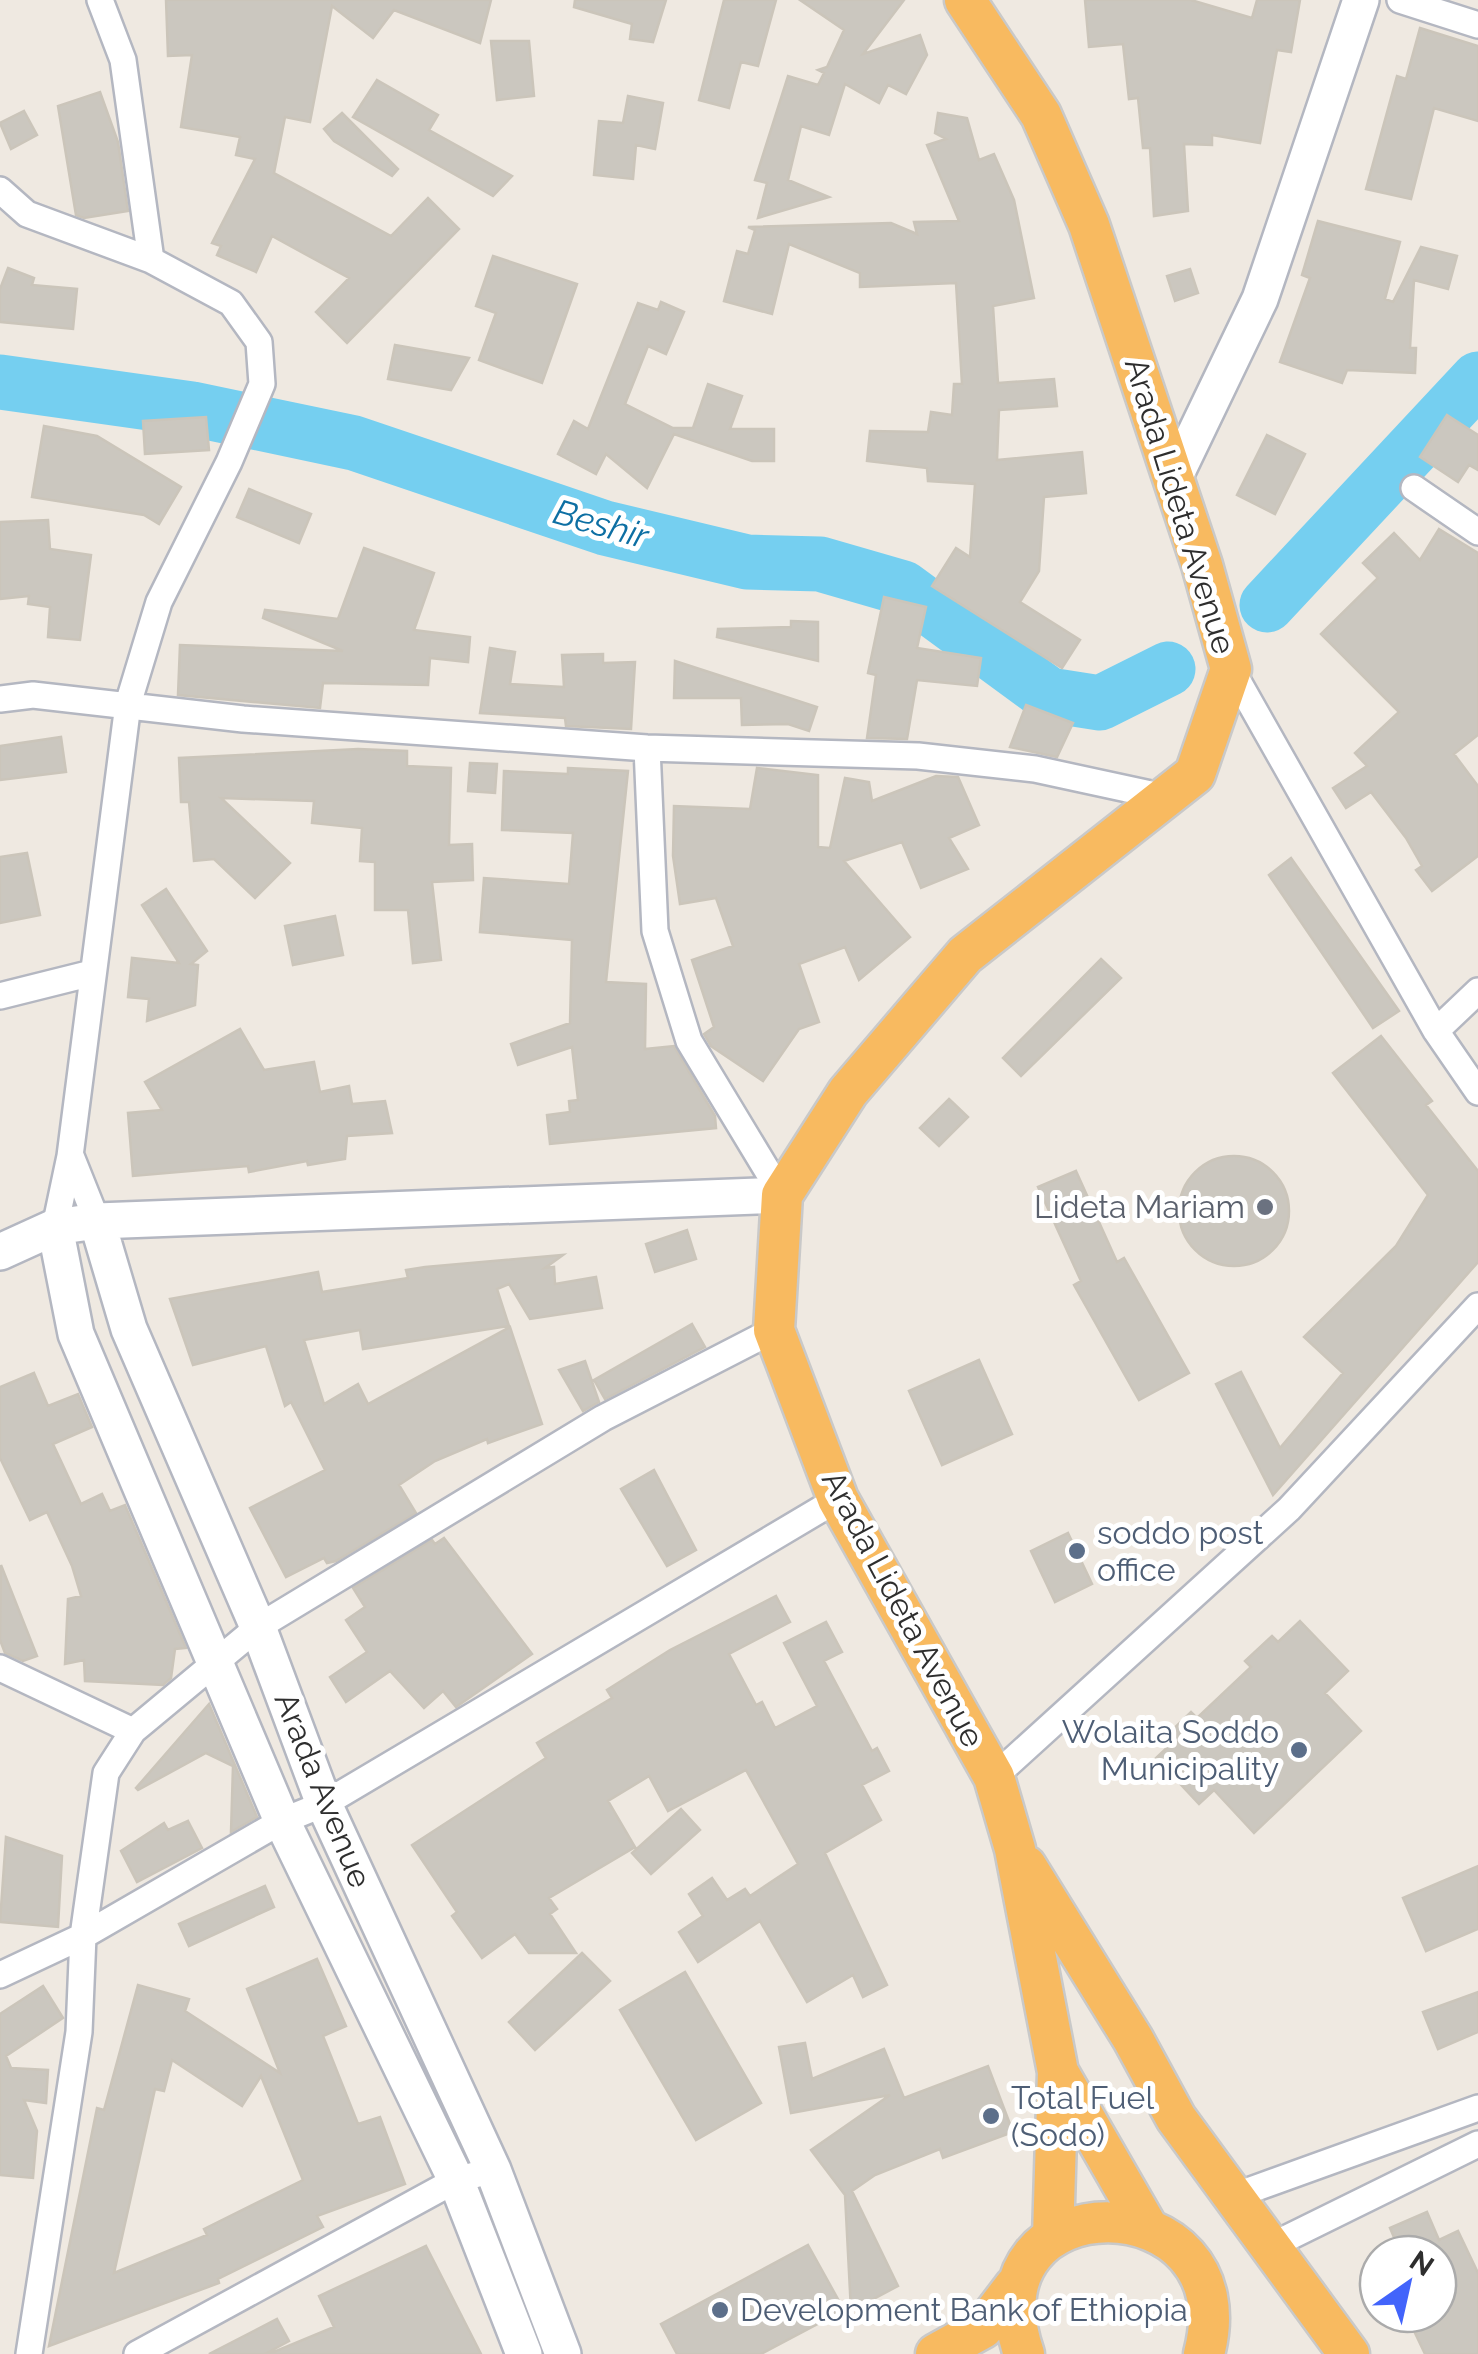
<svg xmlns="http://www.w3.org/2000/svg" width="1478" height="2354" font-family="Raleway,sans-serif">
<style>
.lines{fill:none;stroke-linecap:round;stroke-linejoin:round}
.river{stroke:#75cff0;stroke-width:55}
.building{fill:#cbc7bf;stroke:#cbc5ba;stroke-width:2.5;fill-rule:evenodd}
.minor-casing{stroke:#b4b7c1;stroke-width:30}
.secondary-casing{stroke:#b4b7c1;stroke-width:40}
.trunk-casing{stroke:#c9c9c9;stroke-width:45}
.minor{stroke:#fff;stroke-width:25}
.secondary{stroke:#fff;stroke-width:35}
.trunk{stroke:#f8ba60;stroke-width:40}
.worship-dot{fill:#6b7280;stroke:#fff;stroke-width:4}
.service-dot{fill:#5c6f8a;stroke:#fff;stroke-width:4}
.labels{text-anchor:middle;stroke-width:10;stroke-linejoin:round;paint-order:stroke}
.street-label{font-size:32px;fill:#2e2e2e;stroke:#fff}
.worship-label{font-size:32px;fill:#5b616d;stroke:#fff;text-anchor:end}
.service-label{font-size:32px;fill:#4e5e75;stroke:#fff;text-anchor:start}
.water-label{font-size:35px;font-style:italic;fill:#0d6fa3;stroke:#fff}
</style>
<rect width="100%" height="100%" fill="#efe9e1"/>
<g class="lines">
<path class="river" d="M0,382L192,409L354,443L605,528L747,562L820,564L903,588L1049,695L1100,703L1168,669
M1267,605L1478,379"/>
</g>
<path class="building" d="M166,0H491L480,43L394,10L373,38L332,6L310,122L285,117L274,173L391,236L428,198L459,229L347,343L316,312L349,278L272,236L256,272L217,255L221,246L212,243L255,159L236,155L240,137L181,127L192,55L168,56Z
M575,0H666L653,42L630,39L632,24L574,7Z
M724,0H776L758,66L741,62L729,108L699,100Z
M800,0H904L863,54L920,35L927,55L906,94L888,85L879,103L845,84L829,135L801,126L788,180L829,197L758,218L767,183L755,180L788,76L818,85L824,73L818,70L827,67L844,30Z
M1085,0H1191L1252,18L1257,0H1300L1291,52L1277,50L1260,143L1212,135V145L1184,144L1188,211L1154,216L1150,148H1143L1138,98L1129,99L1123,44L1089,47Z
M1420,28L1478,46V121L1434,108L1411,199L1366,189L1397,76L1406,79Z
M491,41H529L534,96L497,100Z
M377,80L438,115L429,130L512,176L493,196L353,117Z
M100,92L118,142L128,211L84,218L76,215L58,106Z
M628,96L663,103L655,149L636,145L633,179L594,175L599,121L623,123Z
M24,111L37,135L11,149L0,123Z
M342,113L398,169L392,176L334,141L324,129Z
M938,113L967,118L979,160L994,154L1014,200L1034,298L993,306L998,383L1054,379L1057,406L999,410L997,460L1082,452L1086,493L1044,497L1039,571L1020,602L1080,640L1062,668L932,586L956,548L970,557L975,484L928,481L927,468L867,461L870,431L928,432L931,412L952,415L954,384H962L956,283L860,287V273L789,244L772,314L724,301L737,251L748,254L755,230L748,227L891,223L917,234L914,222L959,221L927,145L946,139L935,133Z
M1318,221L1400,242L1385,299L1393,302L1421,247L1457,256L1448,289L1414,280L1410,348H1416L1415,373L1347,370L1342,383L1280,362L1310,278L1302,275Z
M493,256L577,284L542,383L479,360L496,313L476,306Z
M8,268L34,278L32,285L77,289L73,329L0,322V289Z
M1190,269L1198,293L1175,301L1167,276Z
M661,302L684,312L666,354L648,346L625,404L673,428H693L708,384L742,396L730,429H774V461H752L674,434L647,488L606,454L596,474L558,454L574,421L588,429L638,303L658,310Z
M395,345L469,358L451,390L388,379Z
M1447,415L1478,435V470L1469,465L1458,482L1420,457Z
M206,417L209,450L145,454L143,421Z
M44,426L97,436L181,487L159,524L144,515L32,497Z
M1267,435L1305,454L1275,514L1237,495Z
M249,489L311,514L299,543L237,517Z
M48,520L50,549L91,555L80,640L48,637L50,607L28,604L29,596L0,599V522Z
M1439,529L1478,553V735L1454,754L1478,786V856L1432,891L1416,870L1422,866L1406,838L1371,792L1346,808L1333,788L1367,766L1355,753L1399,712L1321,634L1378,578L1363,563L1394,533L1420,560Z
M364,548L434,573L414,630L470,637L468,662L430,658L428,685L323,683L320,708L178,695L180,645L343,651L263,618L265,610L338,619Z
M884,597L926,607L917,648L981,658L977,686L917,680L907,739L867,738L876,675L868,673Z
M791,621L818,622V661L717,637L718,629L791,627Z
M490,648L515,652L510,684L564,687L562,655L603,654V663L635,662L631,729L566,726L565,718L480,713Z
M675,661L817,707L809,731L788,724L742,725L741,698H674Z
M1026,705L1073,723L1057,757L1010,747Z
M61,737L66,772L0,780V746Z
M358,749L407,751V766L451,768L449,845L472,844L473,880L432,882L441,960L413,963L408,910H375V862L360,861L362,828L312,823L314,801L221,798L290,863L255,898L214,859L194,861L189,802H181L179,758Z
M470,763L497,764L495,793L468,791Z
M568,768L628,771L606,982L646,984L645,1049L674,1046L715,1116L716,1128L550,1144L547,1115L570,1112L569,1101L578,1100L572,1047L518,1065L511,1044L570,1023L572,940L480,932L484,878L569,884L573,833L502,830L504,771L568,774Z
M757,768L818,775V847L830,848L845,778L869,782L872,801L936,776L958,777L979,825L949,838L968,869L921,888L902,842L844,861L910,937L859,980L845,947L799,964L819,1022L799,1029L763,1081L711,1046L704,1034L714,1027L692,960L733,946L716,898L680,904L673,856L674,806L750,809Z
M27,853L40,915L0,923V857Z
M1291,858L1399,1011L1373,1028L1269,875Z
M166,889L207,951L191,964L198,965L195,1005L147,1021L149,999L128,997L132,958L179,963L142,905Z
M335,916L343,955L293,965L285,926Z
M1101,959L1121,978L1021,1076L1003,1058Z
M240,1029L264,1070L314,1062L320,1092L349,1086L352,1104L385,1101L392,1133L347,1136L345,1159L308,1165L307,1161L249,1172L248,1166L133,1176L128,1113L162,1110L145,1082Z
M1381,1036L1432,1101L1426,1105L1478,1171V1262L1273,1495L1216,1384L1241,1372L1280,1448L1343,1373L1304,1337L1396,1246L1428,1195L1333,1073Z
M949,1099L968,1117L939,1146L920,1128Z
M1179 1211a55 55 0 1 1 110 0a55 55 0 1 1-110 0Z
M1076,1171L1117,1262L1124,1258L1189,1373L1139,1400L1074,1285L1081,1281L1038,1187Z
M687,1230L696,1259L655,1272L646,1244Z
M563,1255L545,1268L554,1267L555,1284L596,1277L602,1308L530,1319L509,1284L497,1289L509,1326L363,1349L360,1330L304,1340L324,1404L358,1384L368,1404L510,1327L542,1424L488,1443L487,1439L435,1461L399,1485L416,1513L336,1561L327,1563L324,1558L286,1577L250,1508L325,1470L291,1402L285,1406L266,1346L193,1365L170,1299L318,1272L322,1292L408,1278L406,1270L425,1267Z
M692,1324L705,1347L605,1399L594,1380Z
M979,1360L1012,1434L942,1465L909,1391Z
M585,1361L599,1402L583,1411L559,1370Z
M34,1373L48,1406L78,1394L92,1427L53,1444L81,1504L102,1494L110,1511L125,1505L186,1648L175,1649L171,1678L163,1685L85,1681L84,1660L65,1664L68,1599L81,1596L72,1566L47,1512L30,1520L0,1458V1387Z
M654,1470L696,1550L667,1566L621,1489Z
M1068,1533L1092,1584L1055,1602L1031,1551Z
M444,1538L532,1654L456,1707L443,1691L424,1708L390,1671L346,1702L330,1677L367,1652L346,1620L365,1607L353,1588L432,1540L435,1544Z
M1,1565L37,1656L23,1661L5,1653L0,1640Z
M776,1596L790,1622L729,1654L756,1705L762,1702L775,1728L817,1706L784,1643L826,1622L842,1652L824,1661L872,1751L877,1748L889,1771L862,1785L881,1820L825,1853L887,1985L863,1997L853,1975L807,2002L760,1921L698,1962L679,1932L703,1916L689,1894L712,1878L727,1900L745,1889L750,1896L798,1864L746,1770L668,1811L649,1776L608,1801L635,1847L549,1898L557,1909L550,1914L576,1953H529L515,1934L482,1958L452,1916L457,1912L412,1845L546,1758L537,1743L612,1698L607,1690L670,1650Z
M1300,1621L1348,1671L1325,1693L1361,1731L1254,1833L1214,1790L1199,1804L1156,1758L1173,1742L1167,1735L1191,1712L1197,1718L1251,1667L1245,1661L1272,1636L1278,1642Z
M209,1704L257,1817L231,1832L233,1766L206,1753L138,1790L136,1788Z
M681,1809L700,1830L651,1874L632,1853Z
M188,1821L202,1848L137,1882L121,1851L164,1823L168,1830Z
M6,1837L62,1856L58,1927L0,1922Z
M1478,1866V1929L1426,1951L1403,1898Z
M265,1886L274,1907L189,1946L179,1924Z
M582,1953L610,1981L535,2050L509,2022Z
M317,1959L346,2026L323,2036L358,2124L380,2117L405,2184L317,2216L323,2227L218,2279L219,2283L49,2346L97,2108L104,2110L138,1985L189,1999L185,2011L280,2073L247,1989ZM172,2060L242,2106L261,2076L303,2180L204,2229L207,2235L114,2273L155,2089L164,2091Z
M685,1972L761,2103L696,2140L620,2010Z
M43,1986L63,2018L6,2056L11,2068L48,2070L46,2103L24,2100L37,2131L33,2178L0,2175V2014Z
M1478,1992V2032L1438,2049L1423,2012Z
M805,2043L812,2079L884,2049L904,2098L988,2066L1013,2132L943,2158L940,2149L875,2175L852,2191L898,2286L851,2311L845,2195L811,2150L890,2095L791,2113L779,2047Z
M1427,2212L1439,2240L1458,2231L1478,2273V2354H1425L1406,2314H1438V2254H1401L1390,2228Z
M808,2245L844,2310L761,2354H677L661,2324Z
M426,2246L481,2354H269L334,2327L319,2296Z
M277,2319L289,2341L265,2354H209Z"/>
<g class="lines">
<g class="minor-casing">
<path id="minor" d="M100,0L123,60L151,260
M1400,0L1478,25
M0,190L27,214L151,260L231,303L259,342L262,384L229,462L159,602L128,704L70,1156L55,1227
M1414,488L1478,532
M1231,669L1436,1031L1478,1092
M0,699L33,695L243,719L647,748L918,756L1035,769L1169,798
M647,748L655,931L689,1041L782,1195
M0,996L92,973
M1436,1031L1478,991
M71,1156L97,1221
M0,1668L133,1731
M994,1777L1289,1509L1478,1306
M0,1975L83,1936L282,1821L324,1804L838,1499
M1234,2196L1478,2108
M1269,2247L1478,2144
M29,2354L79,2032L83,1936L106,1773L133,1731L258,1627L603,1418L774,1330
M137,2354L456,2180L493,2170"/>
</g>
<g class="secondary-casing">
<path id="secondary" d="M1174,478L1260,299L1361,0
M97,1221L129,1329L258,1627L324,1804L493,2170L563,2354
M55,1227L76,1334L282,1821L456,2180L524,2354
M0,1252L55,1227L97,1221L782,1195"/>
</g>
<g class="trunk-casing">
<path id="trunk" d="M965,0L1041,115L1089,225L1202,565L1231,669L1195,774L965,955L848,1092L782,1195L774,1330L838,1499L994,1777L1015,1849L1058,2072L1053,2237
M1026,1866L1133,2039L1176,2118L1349,2354
M1058,2072L1146,2225
M936,2354L983,2328L1015,2286
M1024,2354C963,2177 1250,2180 1204,2354"/>
</g>
<use href="#minor" class="minor"/>
<use href="#secondary" class="secondary"/>
<use href="#trunk" class="trunk"/>
</g>
<circle class="worship-dot" cx="1265" cy="1207" r="10"/>
<g class="service-dot">
<circle cx="1077" cy="1551" r="10"/>
<circle cx="1299" cy="1750" r="10"/>
<circle cx="991" cy="2116" r="10"/>
<circle cx="720" cy="2310" r="10"/>
</g>
<g class="labels">
<g class="street-label">
<text transform="translate(1180 506) rotate(73)" y="11">Arada Lideta Avenue</text>
<text transform="translate(903 1609) rotate(62)" y="11">Arada Lideta Avenue</text>
<text transform="translate(323 1790) rotate(68)" y="11">Arada Avenue</text>
</g>
<g class="worship-label">
<text x="1245" y="1218">Lideta Mariam</text>
</g>
<g class="service-label">
<text x="1097" y="1544">soddo post<tspan x="1097" dy="37">office</tspan></text>
<text x="1279" y="1743" text-anchor="end">Wolaita Soddo<tspan x="1279" dy="37">Municipality</tspan></text>
<text x="1011" y="2109">Total Fuel<tspan x="1011" dy="37">(Sodo)</tspan></text>
<text x="740" y="2321">Development Bank of Ethiopia</text>
</g>
<g class="water-label">
<text transform="translate(601 524) rotate(16)" y="12">Beshir</text>
</g>
</g>
<g transform="translate(1408 2284) rotate(34)"><circle r="48" fill="#ffffff" stroke="#ababab" stroke-width="2.5"/>
<path d="M0-8L18 38L0 25L-18 38Z" fill="#4264fb"/>
<text y="-15" font-size="28" font-weight="bold" text-anchor="middle" fill="#2e2e2e">N</text>
</g>
</svg>
